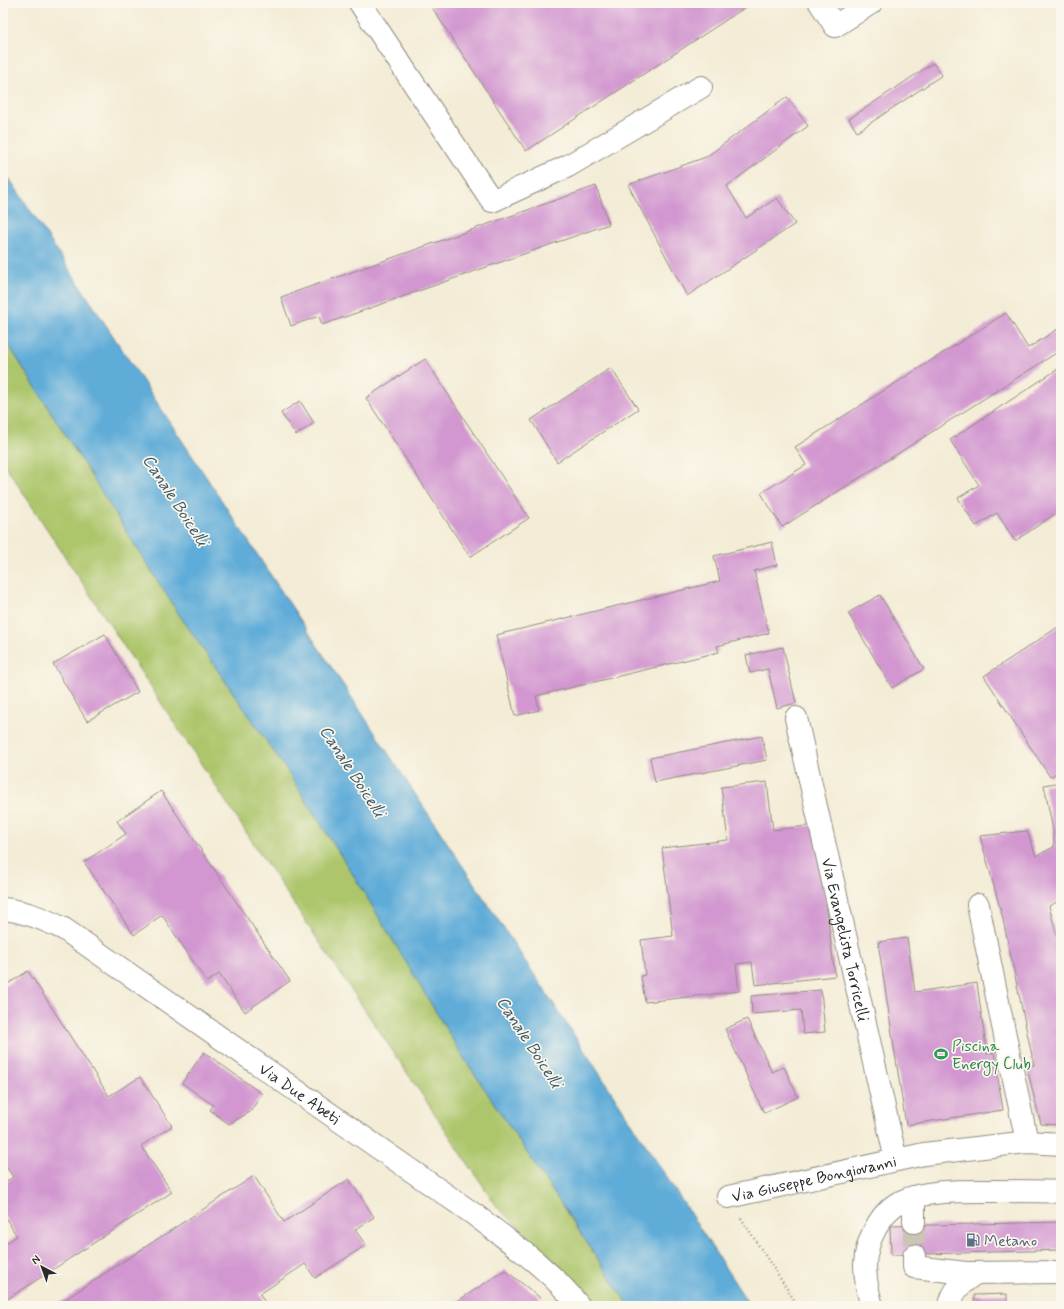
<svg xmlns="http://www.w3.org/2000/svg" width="1064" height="1309" font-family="Mynerve,sans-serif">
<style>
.green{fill:#adc66c;stroke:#6c784c}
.water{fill:#5eacd8;stroke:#446c82}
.building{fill:#d297d0}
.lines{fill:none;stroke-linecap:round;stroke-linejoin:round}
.minor-tunnel{stroke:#cbc5b4;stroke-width:22;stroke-dasharray:22 11;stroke-linecap:butt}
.minor-casing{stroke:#8f8c80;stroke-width:24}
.path{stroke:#8f8c80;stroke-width:2.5;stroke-dasharray:1 3;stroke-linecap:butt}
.minor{stroke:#fff;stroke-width:22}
.labels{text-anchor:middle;stroke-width:3.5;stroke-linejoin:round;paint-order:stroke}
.street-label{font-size:16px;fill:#2b2b2b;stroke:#fbf7ec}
.leisure-label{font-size:16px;fill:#27864d;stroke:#fbf7ec;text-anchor:start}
.service-label{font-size:16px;fill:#4e5e75;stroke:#fbf7ec;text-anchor:start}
.water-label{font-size:17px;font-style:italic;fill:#3d5868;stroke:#fbf7ec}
</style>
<rect width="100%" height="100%" fill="#fbf7ec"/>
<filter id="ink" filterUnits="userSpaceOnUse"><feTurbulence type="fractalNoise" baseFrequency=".025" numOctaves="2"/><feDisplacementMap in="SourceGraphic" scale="8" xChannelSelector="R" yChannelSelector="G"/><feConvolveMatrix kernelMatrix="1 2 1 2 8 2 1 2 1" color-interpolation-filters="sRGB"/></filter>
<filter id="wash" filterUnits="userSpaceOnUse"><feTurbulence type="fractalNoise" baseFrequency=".012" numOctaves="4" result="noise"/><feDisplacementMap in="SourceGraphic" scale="16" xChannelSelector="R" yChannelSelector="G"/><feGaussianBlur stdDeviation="0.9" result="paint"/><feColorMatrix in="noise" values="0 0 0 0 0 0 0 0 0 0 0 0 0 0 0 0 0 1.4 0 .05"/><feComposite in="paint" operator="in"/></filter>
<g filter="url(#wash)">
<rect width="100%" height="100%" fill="#f3ecd6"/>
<path class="green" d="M3,336L178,613L284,766L362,889L460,1052L629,1306H589L581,1293L552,1258L498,1208L265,861L3,462Z"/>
<path class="water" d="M3,169L607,1085L750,1306H629L460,1052L362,889L284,766L178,613L3,336Z"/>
<g id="blocks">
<path class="building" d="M429,3H752L526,151Z
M933,63L942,75L857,132L849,119Z
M787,97L808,126L727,186L746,218L777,198L795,224L687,296L628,185L706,157Z
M596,186L609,224L322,325L319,316L291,326L281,297Z
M1006,313L1028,348L1061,327V350L782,527L761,493L806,465L795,447Z
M425,359L529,518L470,557L366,398Z
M1061,367V510L1015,541L997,513L976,526L958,498L979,485L950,440Z
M611,368L638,409L557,462L531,420Z
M300,401L314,423L296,435L281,413Z
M772,542L777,565L754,571L769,633L717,646L719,652L536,696L539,710L515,716L496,635L720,581L714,556Z
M880,595L924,669L892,688L848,613Z
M1061,625V770L1050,777L984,676Z
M105,634L138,692L87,721L53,664Z
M783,647L796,703L777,708L768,669L750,673L746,655Z
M762,736L767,760L655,782L650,758Z
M767,782L773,830L816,825L835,976L755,985L752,962L736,964L739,991L645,1002L641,976L645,975L641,940L673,936L662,848L728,840L721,787Z
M1061,782V900L1049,906L1061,952V1125L1041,1124L1027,1068L1034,1065L1002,915L980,836L1027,831L1036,856L1054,847L1053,830L1044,785Z
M161,791L290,981L245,1012L219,974L207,982L162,915L134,935L84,862L126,834L117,821Z
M907,938L915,992L977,983L987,1054L994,1053L1003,1110L906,1125L878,942Z
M28,971L109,1096L140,1077L172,1126L141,1146L172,1192L3,1302V1245L17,1236L3,1214V1184L13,1177L3,1162V987Z
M821,990L825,1032L803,1034L801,1010L752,1014L751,996Z
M747,1019L772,1072L784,1067L798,1097L764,1113L725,1029Z
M204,1052L262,1094L250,1112L229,1124L210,1110L213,1105L182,1083Z
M254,1176L284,1222L349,1179L374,1217L355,1230L366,1245L315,1278L305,1264L260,1294L267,1306H55Z
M1061,1222V1250L891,1255L890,1226Z
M505,1270L538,1296L545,1306H450Z
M1007,1294V1306H974V1295Z"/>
</g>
</g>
<g filter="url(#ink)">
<use href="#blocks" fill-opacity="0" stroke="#8f8c80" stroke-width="1"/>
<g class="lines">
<path class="minor-tunnel" d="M914,1222V1256"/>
<g class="minor-casing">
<g id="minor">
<path d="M360,3L492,201L568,166L701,87"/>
<path d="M820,3L835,26L871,3"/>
<path id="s1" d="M796,718L896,1160"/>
<path d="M978,905L1027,1142"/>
<path id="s2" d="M3,909C25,911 44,919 64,929L475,1215C511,1243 550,1269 579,1306"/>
<path id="s3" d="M728,1197L924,1154L1027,1142L1061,1144"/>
<path d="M914,1222V1197"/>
<path d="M914,1256V1267L966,1273L1061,1272"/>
<path d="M872,1306C868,1293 865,1278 865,1264C866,1242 880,1212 900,1202C924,1190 964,1191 991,1191C1014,1191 1038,1191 1061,1192"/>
<path d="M950,1306C952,1290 964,1281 976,1273"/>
</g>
</g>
<path class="path" d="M741,1218L798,1306"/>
<use href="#minor" class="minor"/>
</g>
</g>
<defs>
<g id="stadium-bare" transform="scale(1.08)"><path d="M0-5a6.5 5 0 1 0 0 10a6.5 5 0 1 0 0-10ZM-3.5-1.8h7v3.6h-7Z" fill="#2e9e5b" stroke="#fbf7ec" stroke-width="2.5" paint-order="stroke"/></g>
<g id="fuel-bare" transform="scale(1.08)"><path d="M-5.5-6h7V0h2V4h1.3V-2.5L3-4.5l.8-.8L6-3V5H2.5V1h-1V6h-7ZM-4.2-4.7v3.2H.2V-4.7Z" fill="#5c6f8a" stroke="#fbf7ec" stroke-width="2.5" paint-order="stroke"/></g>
</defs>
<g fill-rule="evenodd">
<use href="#stadium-bare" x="941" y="1054"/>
<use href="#fuel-bare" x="973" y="1240"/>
</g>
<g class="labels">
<g class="street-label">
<text dy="6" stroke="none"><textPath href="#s1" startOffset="227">Via Evangelista Torricelli</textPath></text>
<text dy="6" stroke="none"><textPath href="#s2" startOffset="352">Via Due Abeti</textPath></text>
<text dy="6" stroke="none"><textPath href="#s3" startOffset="88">Via Giuseppe Bongiovanni</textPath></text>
</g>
<g class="leisure-label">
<text x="952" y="1051">Piscina<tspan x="952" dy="18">Energy Club</tspan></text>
</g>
<g class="service-label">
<text x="984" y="1246">Metano</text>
</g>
<g class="water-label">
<text transform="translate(176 500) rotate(57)" y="6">Canale Boicelli</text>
<text transform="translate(353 771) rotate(57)" y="6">Canale Boicelli</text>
<text transform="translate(530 1042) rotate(57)" y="6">Canale Boicelli</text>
</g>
</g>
<rect width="1064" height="1309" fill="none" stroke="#fbf7ec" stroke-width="16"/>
<g transform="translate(42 1267) rotate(319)" stroke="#fbf7ec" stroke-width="3" paint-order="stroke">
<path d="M0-3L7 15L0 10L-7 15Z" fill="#2b2b2b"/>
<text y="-6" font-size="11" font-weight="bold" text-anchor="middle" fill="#2b2b2b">N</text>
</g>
</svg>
